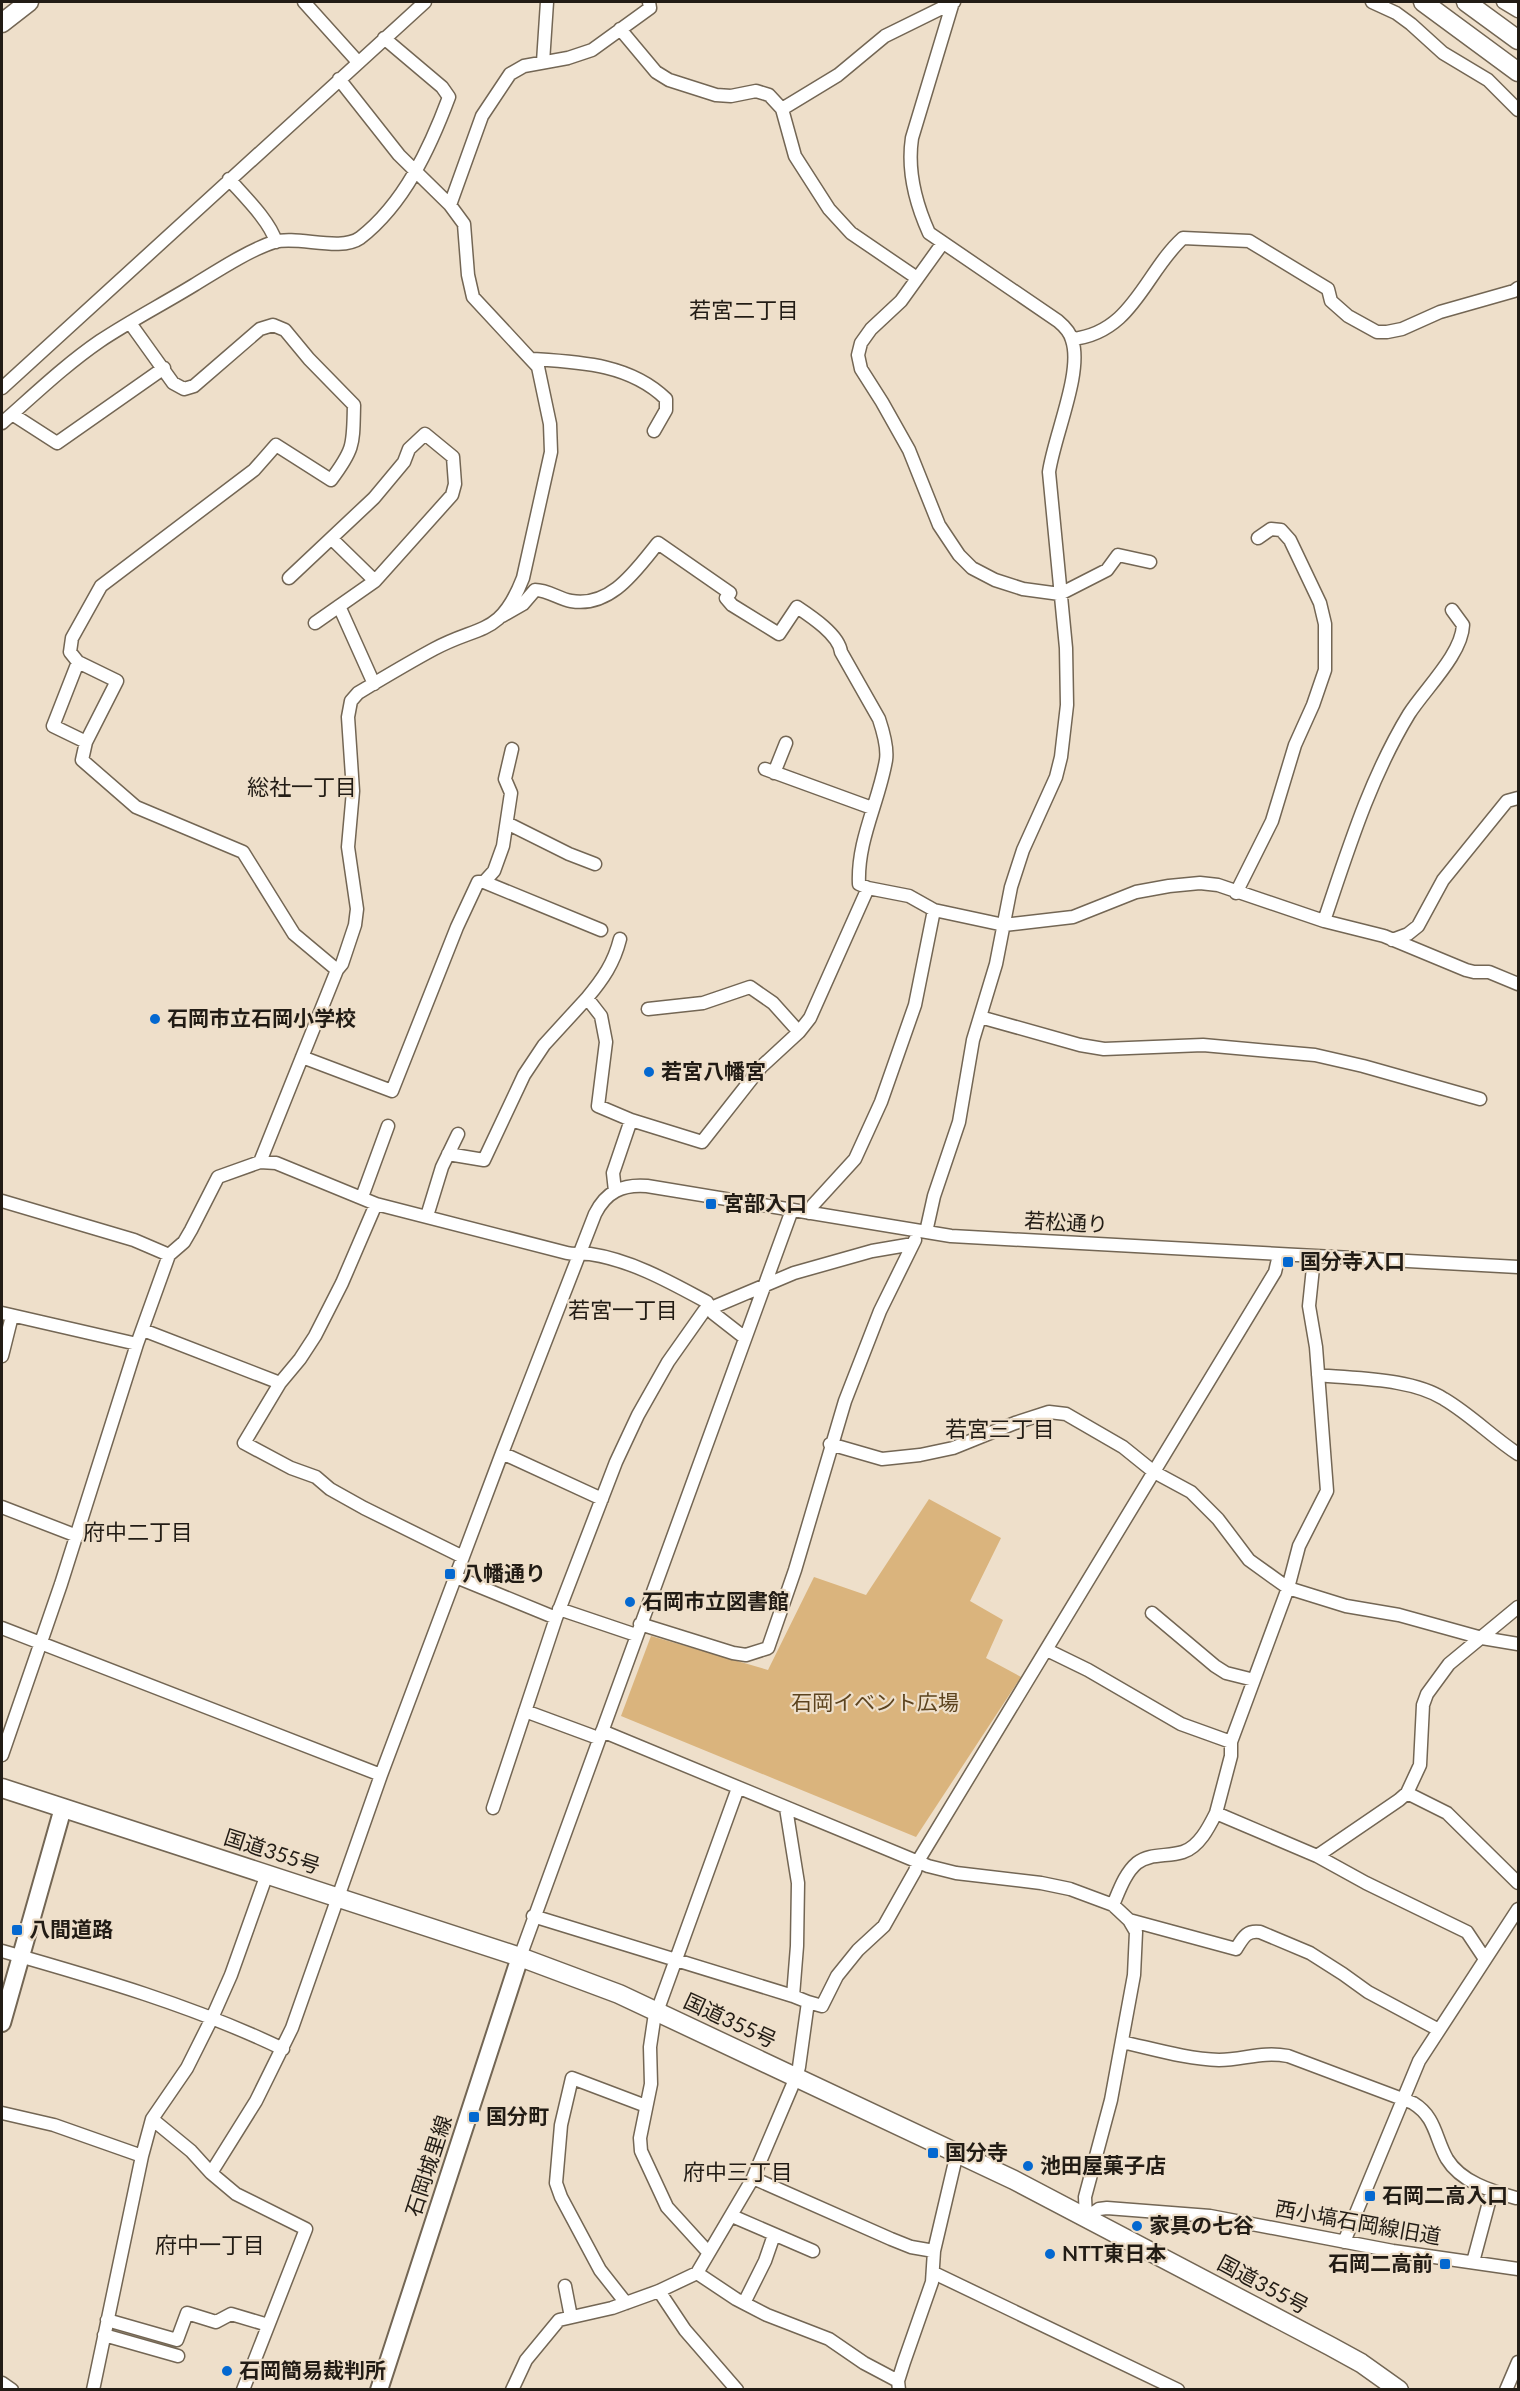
<svg xmlns="http://www.w3.org/2000/svg" width="1520" height="2391" font-family="Lato,'Noto Sans JP',sans-serif">
<style>
.green{fill:#dab47d}
.lines{fill:none;stroke-linecap:round;stroke-linejoin:round}
.minor-casing{stroke:#736654;stroke-width:15}
.major-casing{stroke:#736654;stroke-width:20}
.highway-casing{stroke:#736654;stroke-width:21}
.minor{stroke:#fff;stroke-width:12}
.major{stroke:#fff;stroke-width:16}
.highway{stroke:#fff;stroke-width:18}
.poi-dot{fill:#0468d0;stroke:#eedfca;stroke-width:2}
.labels{text-anchor:middle;stroke-width:4.5;stroke-linejoin:round;paint-order:stroke}
.poi-label{font-size:21px;font-weight:bold;fill:#221c15;stroke:#eedfca;text-anchor:start}
.street-label{font-size:21px;fill:#221c15;stroke:#eedfca}
.park-label{font-size:21px;fill:#5c431e;stroke:#eedfca}
.neighbourhood-label{font-size:22px;fill:#221c15;stroke:#eedfca}
</style>
<rect width="100%" height="100%" fill="#eedfca"/>
<path class="green" d="M929,1499L1001,1538L970,1601L1003,1620L986,1658L1021,1677L916,1837L621,1716L651,1636L768,1670L814,1577L866,1595Z"/>
<g class="lines">
<g class="minor-casing">
<path id="minor" d="M304,2L358,62
M1372,2L1396,13L1411,24L1443,53L1488,80L1518,110
M1503,2L1518,11
M620,29L656,72L669,80L716,95L731,96L756,91L769,95L782,109L795,156L829,209L851,233L917,278
M543,62L547,2
M782,109L838,75L885,36L954,2
M229,179C243,195 270,221 276,242
M450,205L482,116L510,74L524,66L568,58L592,50L650,8L649,2
M942,244L901,301L871,329L861,343L858,355L861,369L882,402L909,450L939,525L959,555L972,568L995,580L1023,589L1060,594L1107,570L1118,555L1150,562
M130,323L173,383L184,389L194,386L260,329L273,325L285,330L309,359L354,405C353,444 355,448 331,480L276,445L254,470L101,586L72,638L70,652L78,662L117,681L86,742L82,760L136,807L243,852L294,934L337,970
M1072,339C1133,333 1145,272 1183,238L1249,241L1328,289L1331,301L1348,316L1377,332H1387L1402,329L1440,312L1514,291L1518,288
M532,359C580,362 630,364 666,399V410L654,431
M2,388L425,2
M12,414L57,443L164,368
M2,423C34,395 65,365 100,341C130,321 163,304 194,285C217,271 249,250 274,242C297,235 340,252 360,238C404,204 430,148 449,97L442,87L384,38
M332,539L375,581
M289,578L374,498L404,462L409,449L425,434L453,457L455,484L452,495L375,581L315,623
M339,606L374,684
M502,616L523,604L535,590C548,590 559,599 571,601C611,608 636,570 658,543L730,593L726,598L732,605L779,634L797,607C812,617 839,635 841,652L879,719C883,731 888,747 886,760C879,802 857,840 859,884L868,888L909,896L934,910L1004,925L1073,917L1136,892L1169,886L1200,883L1218,885L1324,921L1384,936L1466,970L1474,972H1489L1518,984
M78,662L53,726L86,742
M765,769L872,808
M774,773L786,743
M507,823L569,854L595,864
M484,882L601,930
M1236,893L1272,821L1295,745L1313,705L1325,670V624L1320,603L1290,540L1281,530L1271,529L1258,538
M1324,921C1348,850 1370,778 1409,714C1425,689 1462,654 1463,625L1452,610
M620,939C614,963 603,979 587,998L601,1016L606,1042L598,1106L631,1120L702,1142L761,1067L799,1032L810,1018L868,888
M1392,940L1408,934L1418,926L1443,880L1507,801L1518,798
M648,1009L703,1003L750,987L773,1003L799,1032
M980,1017L1080,1045L1104,1049L1203,1045L1315,1055L1363,1066L1480,1099
M302,1057L392,1091L457,927L478,882H484L494,871L503,846L511,793L505,779L512,749
M448,1154L484,1160L524,1075L544,1045L587,998
M260,1162L337,970L342,964L355,925L357,909L348,847L353,791L348,717L351,701L358,693C383,678 408,663 434,649C480,624 500,637 523,578L551,452L550,424L538,367L473,297L468,275L464,224L450,205L399,155L339,79
M615,1191L613,1173L631,1120
M362,1197L388,1126
M2,1201L134,1240L169,1255
M376,1204L342,1283L315,1336L300,1359L280,1383L244,1443L291,1468L316,1477L330,1489L364,1508L463,1557
M809,1213L813,1205L855,1159L881,1102L915,1005L934,910
M427,1216L442,1167L458,1134
M926,1232L934,1196L959,1122L973,1040L996,964L1011,887L1023,850L1056,777L1061,757L1067,705L1066,648L1049,472C1054,436 1083,372 1072,340C1070,332 1064,326 1058,321L929,233C915,202 907,171 912,138L953,2
M2,1313L137,1344
M143,1330L280,1383
M2,1356L12,1316
M1318,1375C1356,1379 1411,1378 1444,1399C1471,1415 1492,1437 1518,1454
M830,1444L882,1459L920,1455L953,1448L1015,1423L1049,1412L1066,1414L1123,1447L1154,1472L1191,1492L1218,1519L1249,1560L1288,1588L1346,1606L1399,1615L1482,1638L1518,1644
M502,1453L602,1499
M2,1507L77,1536
M456,1577L556,1618
M559,1609L636,1635
M1152,1613L1215,1666L1226,1673L1254,1680
M640,1624L733,1653L746,1655L768,1648L795,1570L845,1401L880,1311L915,1240
M2,1628L381,1775
M1047,1650L1088,1670L1181,1724L1231,1742
M525,1711L598,1738
M602,1731L928,1866L956,1873L1041,1883L1070,1889L1113,1905L1129,1920L1236,1949C1243,1938 1246,1930 1260,1932L1310,1953L1343,1974L1368,1992L1439,2030
M2,1755L61,1584L137,1344L169,1255L184,1242L191,1230L218,1177L260,1162L276,1163L376,1204L567,1253C575,1255 582,1253 590,1254C631,1260 670,1282 707,1302L713,1313L745,1338
M1407,1793L1447,1813L1518,1883
M493,1808L556,1618L616,1462L638,1415L668,1362L704,1311L794,1273L872,1251L913,1244
M786,1808L798,1883L797,1946L793,1996
M1216,1813L1231,1756V1742L1288,1588L1299,1546L1327,1491L1316,1347L1309,1306L1314,1258
M1317,1856L1366,1883L1467,1932L1485,1959
M1113,1905C1119,1891 1125,1873 1137,1863C1150,1853 1167,1857 1183,1852C1199,1847 1209,1827 1216,1813L1317,1856L1399,1800L1407,1793L1420,1765L1423,1705L1427,1694L1449,1664L1518,1607
M533,1916L793,1996L808,2002
M1129,1920L1136,1932L1134,1975L1111,2100L1085,2197L1086,2218L1099,2209L1107,2208L1210,2216L1393,2251L1518,2269
M2,1951C97,1978 194,2006 283,2049
M520,1957L792,1210
M1122,2042C1154,2049 1187,2059 1219,2060C1244,2060 1261,2051 1288,2056L1413,2103C1436,2117 1435,2138 1447,2159C1461,2182 1491,2191 1516,2198
M2,2113L54,2125L142,2156
M152,2119L191,2151L211,2173L236,2194L306,2229L243,2390
M211,2173L256,2101L292,2028L381,1775L502,1453L595,1214C606,1192 622,1184 647,1186L951,1236L1518,1267
M753,2178L891,2239L911,2247L934,2251
M732,2216L813,2251
M1344,2242L1419,2061L1518,1909
M708,2252L667,2207L641,2151L640,2138L651,2084L650,2047L654,2020L738,1788
M1473,2262L1492,2191
M697,2273L736,2299L767,2315L829,2339L864,2363L898,2381
M934,2273L1178,2390
M565,2286L571,2317
M659,2291L685,2330L737,2390
M626,2303L600,2270L561,2197L556,2183L561,2125L572,2078L646,2106
M744,2303L765,2261L774,2235
M107,2320L177,2340L187,2313L216,2322L231,2314L268,2325
M104,2335L178,2356
M2,2383L12,2390
M93,2390L142,2156L152,2119L187,2068L212,2018L231,1975L267,1874
M512,2390L526,2360L559,2320L612,2308L659,2291L697,2273L753,2178L796,2077L799,2067L808,2002L822,2006L837,1976L858,1950L884,1926L915,1871L918,1861L1275,1272L1279,1255
M899,2390L898,2381L904,2362L932,2282L934,2251L957,2153
M1506,2390L1518,2362"/>
</g>
<g class="major-casing">
<path id="major" d="M2,2023L63,1808
M379,2390L520,1957"/>
</g>
<g class="highway-casing">
<path id="highway" d="M1423,2L1518,72
M1466,2L1518,40
M2,23L29,2
M2,1788L520,1957L619,1994L1014,2180L1330,2346L1361,2363L1399,2390"/>
</g>
<use href="#minor" class="minor"/>
<use href="#major" class="major"/>
<use href="#highway" class="highway"/>
</g>
<g class="poi-dot">
<circle cx="155" cy="1019" r="6"/>
<circle cx="649" cy="1072" r="6"/>
<rect x="705" y="1198" width="12" height="12" rx="3"/>
<rect x="1282" y="1256" width="12" height="12" rx="3"/>
<rect x="444" y="1568" width="12" height="12" rx="3"/>
<circle cx="630" cy="1602" r="6"/>
<rect x="11" y="1924" width="12" height="12" rx="3"/>
<rect x="468" y="2111" width="12" height="12" rx="3"/>
<rect x="927" y="2147" width="12" height="12" rx="3"/>
<circle cx="1028" cy="2166" r="6"/>
<rect x="1364" y="2190" width="12" height="12" rx="3"/>
<circle cx="1137" cy="2226" r="6"/>
<circle cx="1050" cy="2254" r="6"/>
<rect x="1439" y="2258" width="12" height="12" rx="3"/>
<circle cx="227" cy="2371" r="6"/>
</g>
<g class="labels">
<g class="poi-label">
<text x="167" y="1026">石岡市立石岡小学校</text>
<text x="661" y="1079">若宮八幡宮</text>
<text x="723" y="1211">宮部入口</text>
<text x="1300" y="1269">国分寺入口</text>
<text x="462" y="1581">八幡通り</text>
<text x="642" y="1609">石岡市立図書館</text>
<text x="29" y="1937">八間道路</text>
<text x="486" y="2124">国分町</text>
<text x="945" y="2160">国分寺</text>
<text x="1040" y="2173">池田屋菓子店</text>
<text x="1382" y="2203">石岡二高入口</text>
<text x="1149" y="2233">家具の七谷</text>
<text x="1062" y="2261">NTT東日本</text>
<text x="1433" y="2271" text-anchor="end">石岡二高前</text>
<text x="239" y="2378">石岡簡易裁判所</text>
</g>
<g class="street-label">
<text transform="translate(1066 1223) rotate(3)" y="7">若松通り</text>
<text transform="translate(272 1852) rotate(18)" y="7">国道355号</text>
<text transform="translate(730 2021) rotate(25)" y="7">国道355号</text>
<text transform="translate(429 2166) rotate(-72)" y="7">石岡城里線</text>
<text transform="translate(1358 2223) rotate(10)" y="7">西小塙石岡線旧道</text>
<text transform="translate(1263 2285) rotate(28)" y="7">国道355号</text>
</g>
<g class="park-label">
<text x="875" y="1710">石岡イベント広場</text>
</g>
<g class="neighbourhood-label">
<text x="744" y="318">若宮二丁目</text>
<text x="302" y="795">総社一丁目</text>
<text x="623" y="1318">若宮一丁目</text>
<text x="1000" y="1437">若宮三丁目</text>
<text x="138" y="1540">府中二丁目</text>
<text x="738" y="2180">府中三丁目</text>
<text x="210" y="2253">府中一丁目</text>
</g>
</g>
<rect width="1520" height="2391" fill="none" stroke="#221c15" stroke-width="6"/>
</svg>
